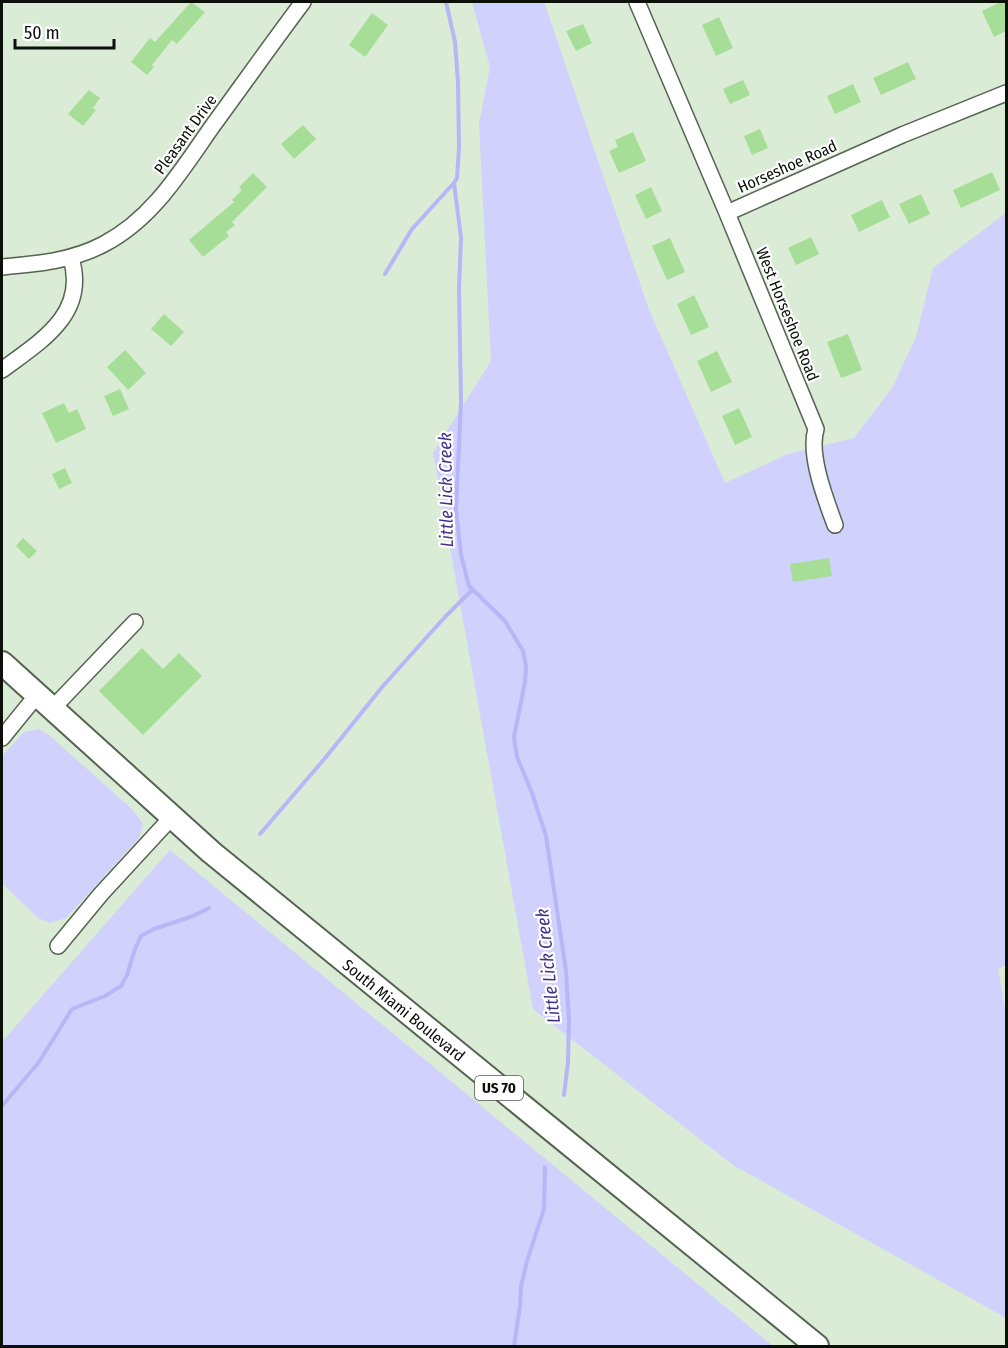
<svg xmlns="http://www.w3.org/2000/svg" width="1008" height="1348" font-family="'Fira Sans Condensed',sans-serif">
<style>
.green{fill:#d1d1fe}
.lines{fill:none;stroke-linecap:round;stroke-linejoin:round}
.stream{stroke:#b7b6f6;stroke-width:4}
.building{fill:#a7de97}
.minor-casing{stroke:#556451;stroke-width:18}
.highway-casing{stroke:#556451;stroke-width:26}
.minor{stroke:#fff;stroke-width:15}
.highway{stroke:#fff;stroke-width:22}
.labels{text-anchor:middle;stroke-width:4.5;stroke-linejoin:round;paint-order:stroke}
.shield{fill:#fff;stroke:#545853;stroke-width:1.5}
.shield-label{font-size:15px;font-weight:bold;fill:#0b1009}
.street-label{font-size:16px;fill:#0b1009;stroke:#fff}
.water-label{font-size:18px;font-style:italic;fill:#3f308a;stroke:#fff}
</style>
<rect width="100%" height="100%" fill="#daebd6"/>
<path class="green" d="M472,2H544L648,307L725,483L788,454L854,438L892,388L916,337L933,268L1006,213V965L998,969L1006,1014V1318L733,1165L533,1009L433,453L491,361L479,124L490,67Z
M39,729L49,735L133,810L143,824L139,838L66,918L50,923L38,918L2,883V756L24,732Z
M170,850L773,1346H2V1042Z"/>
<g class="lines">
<path class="stream" d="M446,2L455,42L458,82L459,148L457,178L454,183L461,238L459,288L461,402L456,509L461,555L469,586L505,621L523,651L526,666L525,682L514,737L517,757L532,793L546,836L566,971L569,1021L568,1062L564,1095
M385,274L412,229L453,184
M260,834L326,757L383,686L444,618L472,590
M2,1106L39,1062L72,1009L105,996L121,986L127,975L135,949L141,936L154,929L193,916L209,908
M514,1346L520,1306L521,1287L527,1261L544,1209L545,1167"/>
</g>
<path class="building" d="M191,2L205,12L177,44L172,40L152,65L154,67L147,75L131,62L150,38L155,42Z
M1001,2H1006V31L994,37L982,11Z
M372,13L388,25L365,57L349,45Z
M719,17L733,48L716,56L702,25Z
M583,24L592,43L576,51L566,31Z
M908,62L916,79L881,95L873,78Z
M743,80L750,95L730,104L723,89Z
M853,84L861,102L835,114L827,96Z
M89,90L100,98L93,108L96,110L83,126L68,114Z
M303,125L316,139L294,159L281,144Z
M760,129L768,148L752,155L744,136Z
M633,132L646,161L619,173L609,151L618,147L615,140Z
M992,172L1000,190L961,208L953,190Z
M253,173L267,187L232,222L235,225L226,232L229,236L203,257L189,240L234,202L232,200L242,190L239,187Z
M651,187L662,211L646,219L635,195Z
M921,194L930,214L909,224L899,204Z
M882,200L890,217L859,232L851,215Z
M811,237L819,254L796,265L788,248Z
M670,238L685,272L667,280L652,246Z
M694,295L709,327L691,335L677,304Z
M164,314L184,332L171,346L151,329Z
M848,334L862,370L841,378L827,342Z
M125,350L146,373L128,390L107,367Z
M717,351L732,382L711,392L697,361Z
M120,389L129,409L113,416L104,396Z
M64,403L69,413L77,409L86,429L56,443L42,413Z
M739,408L752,437L735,445L722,416Z
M65,468L72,483L59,489L52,474Z
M23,538L37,551L29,559L16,546Z
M829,558L832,576L793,582L790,564Z
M142,648L163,669L179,653L202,676L143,735L99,691Z"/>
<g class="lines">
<g class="minor-casing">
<path id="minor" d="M637,2L727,213L816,429C808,455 826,500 835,525
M727,213L902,135L1006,93
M2,267C37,264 72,261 104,244C154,218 182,169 214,124C244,83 273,42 303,2
M2,370C41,341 88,314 71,258
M52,709L135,622
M2,738L37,695
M58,946L101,894L171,818"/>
</g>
<g class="highway-casing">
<path id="highway" d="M2,663L211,852L817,1346"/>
</g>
<use href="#minor" class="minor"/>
<use href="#highway" class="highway"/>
</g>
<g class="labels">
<rect class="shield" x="475" y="1076" width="48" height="24" rx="4.5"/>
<g class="shield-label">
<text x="499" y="1093">US 70</text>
</g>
<g class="street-label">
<text transform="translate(185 134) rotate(-54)" y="6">Pleasant Drive</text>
<text transform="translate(787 166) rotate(-24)" y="6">Horseshoe Road</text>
<text transform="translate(788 314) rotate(68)" y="6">West Horseshoe Road</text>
<text transform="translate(404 1010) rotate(39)" y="6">South Miami Boulevard</text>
</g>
<g class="water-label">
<text transform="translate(446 490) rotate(-91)" y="6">Little Lick Creek</text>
<text transform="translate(548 966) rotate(-96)" y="6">Little Lick Creek</text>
</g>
</g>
<rect width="1008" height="1348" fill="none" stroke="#0b1009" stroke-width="6"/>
<path d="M15 39v9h99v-9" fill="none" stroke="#0b1009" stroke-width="3"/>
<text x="24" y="39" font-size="18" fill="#0b1009" stroke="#ffffff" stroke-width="4.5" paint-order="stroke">50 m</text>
</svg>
